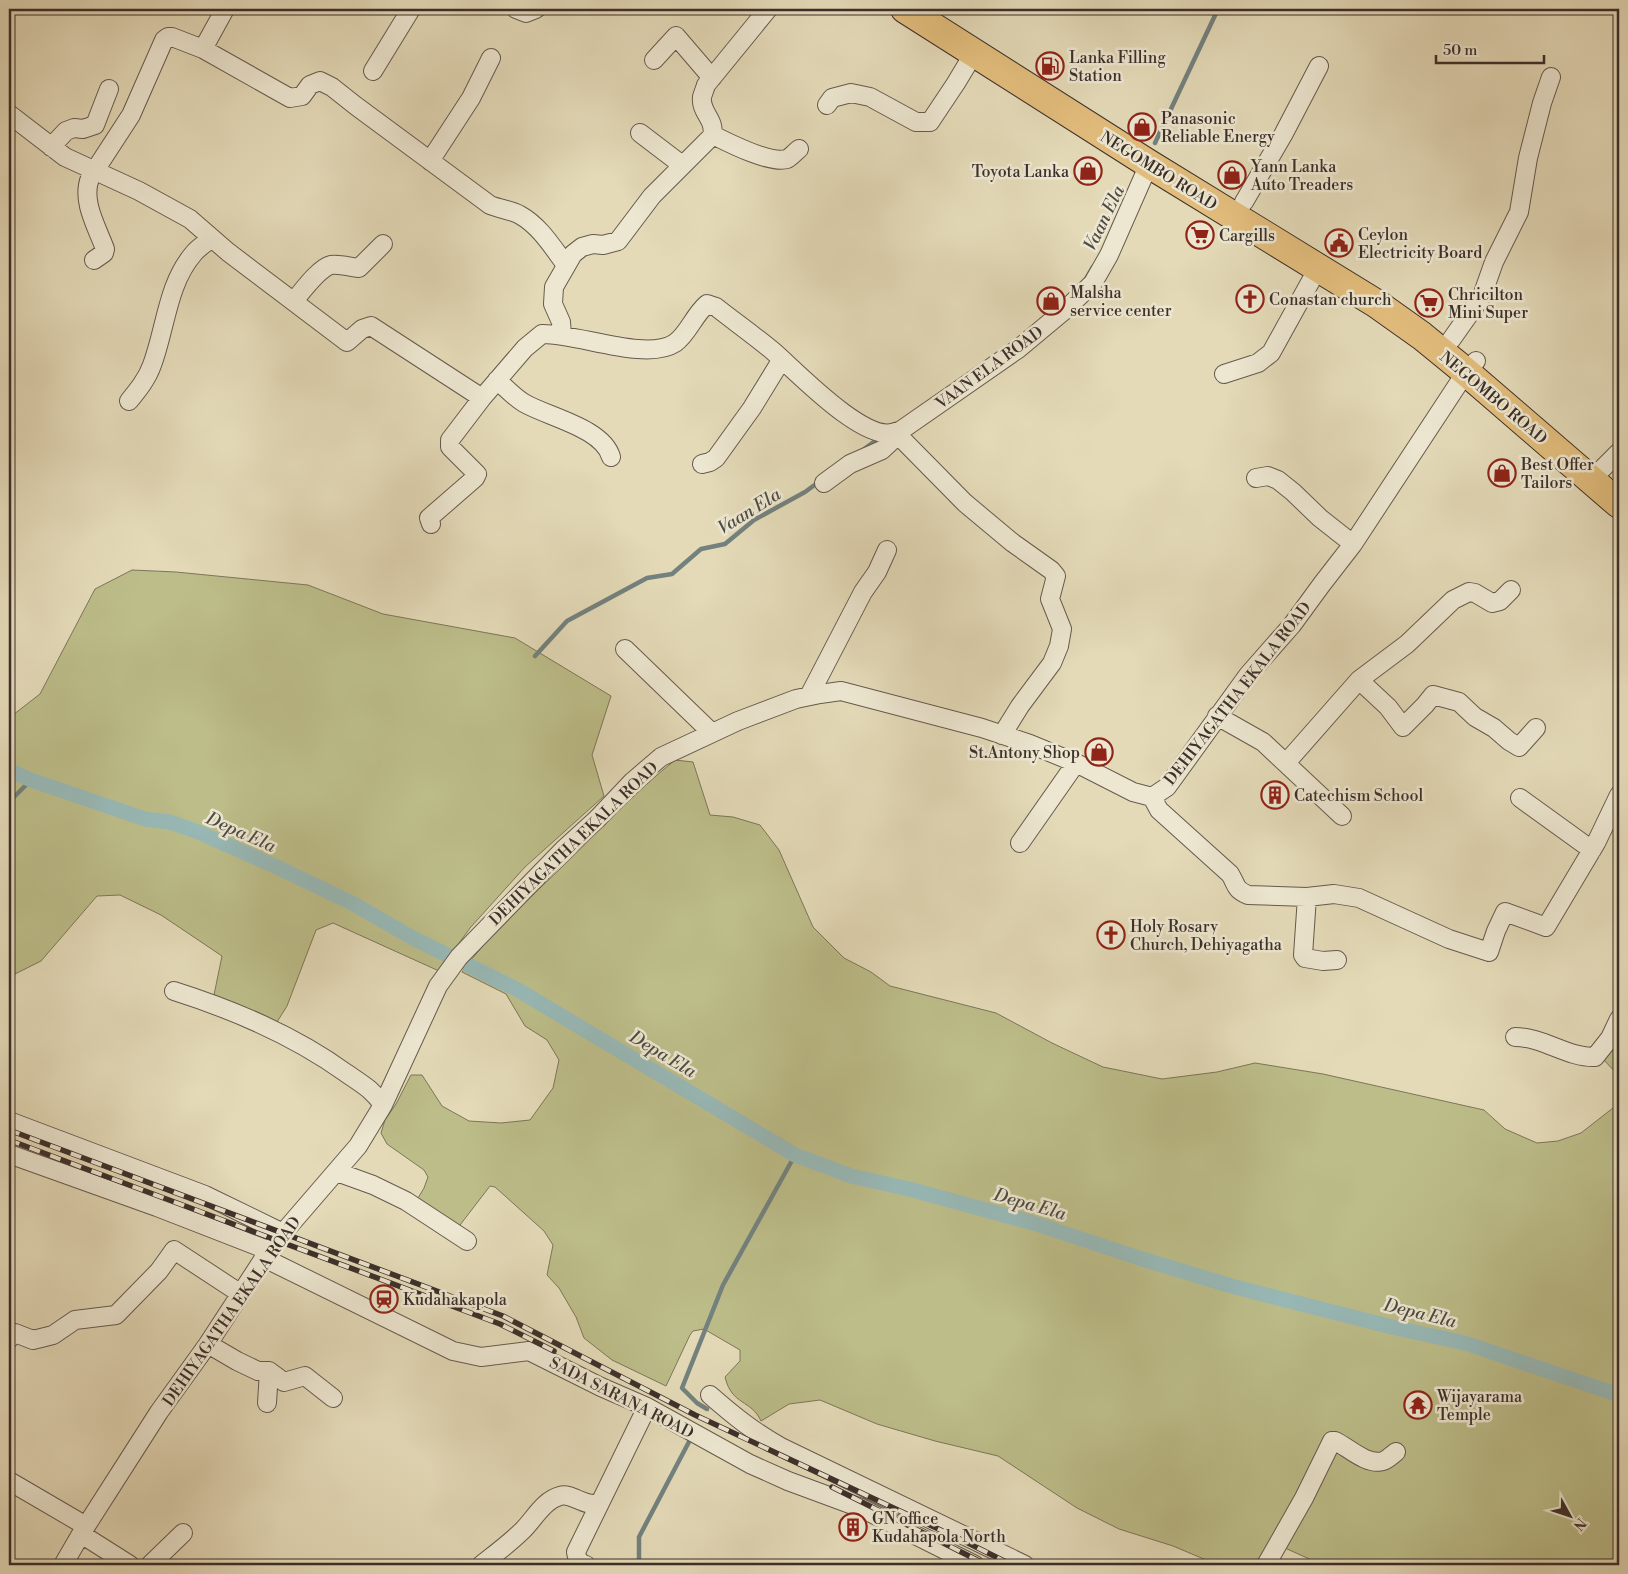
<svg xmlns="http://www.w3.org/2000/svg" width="1628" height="1574" font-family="'Libre Bodoni',serif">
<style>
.green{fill:#bcbd89;stroke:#7c765a}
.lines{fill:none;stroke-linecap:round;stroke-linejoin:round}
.stream{stroke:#73827f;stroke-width:4.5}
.canal{stroke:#98b9b7;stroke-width:15}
.street-casing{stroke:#665a4e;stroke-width:20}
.highway-casing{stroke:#3c2f2a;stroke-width:30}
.street{stroke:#ede7d1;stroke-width:18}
.highway{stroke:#e2bd7c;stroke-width:28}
.rail-casing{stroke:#3c2f2a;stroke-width:5.5}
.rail{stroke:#ede7d1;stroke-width:4;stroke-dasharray:11;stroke-linecap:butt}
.labels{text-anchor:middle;stroke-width:5;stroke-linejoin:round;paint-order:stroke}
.poi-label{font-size:16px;fill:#3c2f2a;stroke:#ede7d1;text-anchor:start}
.street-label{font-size:16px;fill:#3c2f2a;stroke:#ede7d1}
.water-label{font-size:18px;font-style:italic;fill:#4e4b46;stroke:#ede7d1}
</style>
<rect width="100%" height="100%" fill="#e4dab8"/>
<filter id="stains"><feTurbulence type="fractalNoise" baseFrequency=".004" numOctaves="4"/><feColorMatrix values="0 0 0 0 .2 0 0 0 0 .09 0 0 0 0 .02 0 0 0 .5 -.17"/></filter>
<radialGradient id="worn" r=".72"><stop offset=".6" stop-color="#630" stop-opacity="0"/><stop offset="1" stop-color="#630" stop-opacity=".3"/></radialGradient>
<path class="green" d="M132,570L176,572L308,585L383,614L515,638L611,696L592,755L604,796L525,867L470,928L439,971L333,923L316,930L287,1006L277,1022L214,995L222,956L161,915L120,895L97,896L41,961L9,977V718L40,694L95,589Z
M675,760L693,762L710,815L733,817L760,825L779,850L813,927L844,958L871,972L890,986L996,1013L1052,1043L1103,1067L1162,1079L1217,1072L1255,1063L1323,1074L1484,1110L1505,1129L1537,1143L1558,1141L1581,1133L1613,1108L1619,1106V1565H1316V1562L1285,1548L1250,1565H1218L1173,1546L1119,1529L1077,1508L998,1456L935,1441L877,1424L820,1400L789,1404L761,1421C751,1399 732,1406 725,1377L740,1361V1350L704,1329L693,1331L690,1335L666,1386L612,1360L584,1338L576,1317L559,1288L547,1275L553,1245L544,1231L495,1187L490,1186L450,1238L412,1208L424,1188L428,1177L424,1170L387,1144L381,1133L385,1120L396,1104L411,1075H422L442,1106L469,1121L501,1123L530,1120L553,1088L559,1060L547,1040L525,1026L506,994L462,972C490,933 527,901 562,867C599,831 634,793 675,760Z
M1619,1030V1076L1602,1058Z"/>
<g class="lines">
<path class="stream" d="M1155,143L1218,9
M1083,284L1093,267
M863,450L875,441
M535,656L567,621L647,578L672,574L701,549L725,544L754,520L805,492L820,481
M9,802L31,780
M707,1409L697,1403L682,1388L723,1285L795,1155
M639,1565V1537L691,1438"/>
<path class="canal" d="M9,770L31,780L145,819L170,822L198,832L279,868L352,903L411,937L447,955
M468,965L518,990L795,1155L851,1176L909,1189L1033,1223L1142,1259L1235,1287L1396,1328L1465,1343L1619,1395"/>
<g class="street-casing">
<path id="street" d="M516,9L526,13L536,9
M203,49L225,9
M654,60L676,36L712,78
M373,71L411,9
M827,105L832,98L851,93L870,97L916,122H930L956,83L974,53
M9,114L65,157L139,191L190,219L228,252L347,342L362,329L371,326L482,398L525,348L542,334C577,333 646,362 675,343C688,334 694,315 707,304L716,307C735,322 755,336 774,352C796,371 865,444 895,432L965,503L1013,543L1051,570L1056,576L1050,599L1062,629L1059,646L1052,663L1020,706L1002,735
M640,133L682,165
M713,135C729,143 770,164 787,159C791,157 795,152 799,149
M51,147L66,131L74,128L83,129L95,125L109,89
M430,161L471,98L491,58
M1244,202L1283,135L1319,66
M94,260L104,253L105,249C97,227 81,201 90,178L131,115L164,40L168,37H172L203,49L290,98L302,96L310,85L320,81L332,87L356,106L490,205C500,209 511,210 520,215C540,226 553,248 566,265
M294,301C303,290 319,268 331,265C340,264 350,267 359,268L383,244
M562,335L561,322L553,304L554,287L573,254L582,247L593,244L603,245L618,241L652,196L712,136C716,119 700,113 702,97C703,93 705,89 706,85L768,9
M1451,340L1482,296L1494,262L1519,212L1528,158L1542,103L1551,77
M1224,374L1258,363L1271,353L1318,268
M497,380C506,388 514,397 524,403C548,417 603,428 611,457
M129,401C138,390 147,379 152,365C166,328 167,284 194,253C199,247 206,243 212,238
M895,432L900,431L1018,349L1066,309L1093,283L1109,255L1149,164
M702,464L710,462L716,458L752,408L782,359
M1602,469L1619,452
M1256,478L1268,476L1278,480L1293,492L1320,518L1353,544
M824,483L850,464L882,450L898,435
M431,524L429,518L475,478L477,474L450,447V440L482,398
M625,649L712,733
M1359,680L1388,707L1403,727L1425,705L1433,695L1459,702L1475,717L1494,728L1509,741L1519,747L1536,728
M809,696L863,592L877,572L887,550
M1217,716L1263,742L1342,816
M1286,763L1359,680L1407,644L1453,600L1469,592L1475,593L1492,603L1500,601L1511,590
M1152,797L1159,810L1230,874C1237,885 1234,889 1248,895L1307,897L1334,894L1359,898L1449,939L1489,952L1496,931L1505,912L1546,927L1596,843L1619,795
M1520,798L1592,850
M1020,843L1076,763
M1307,897L1303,955L1305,958L1323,961L1337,960
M174,991C234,1010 295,1036 346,1073C362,1084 372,1089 383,1105
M1515,1037C1543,1037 1568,1058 1595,1057L1610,1038L1619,1019
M9,1121L205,1195L283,1233
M9,1154L157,1207L270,1251
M337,1172L373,1185L406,1201L467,1241
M264,1258L453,1351L481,1357L529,1351L601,1387L647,1407L750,1464L788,1481L861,1508L975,1565
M9,1339L15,1333L33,1340L53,1335L75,1320L116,1315L159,1271L174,1250L241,1294
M208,1344L237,1361L258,1371H269L284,1382L305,1376L333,1398
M710,1395C734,1416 754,1432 781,1447L1025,1565
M267,1403L269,1371
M9,1481L86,1526
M81,1534L130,1565
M63,1565L81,1534L159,1412L208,1344L264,1258L283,1233L358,1146L383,1105L438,986L459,957L563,850L597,819L633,781L661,757L738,721L796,699L820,694L841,691L982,728L1030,744L1076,763L1133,792L1152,797L1167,787L1248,675L1292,625L1322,584L1353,544L1466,372L1476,361
M150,1565L183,1533
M481,1565C495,1554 510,1543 523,1530C534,1519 544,1500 560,1496C572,1492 584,1508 600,1503
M586,1565C579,1563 577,1559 576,1552L647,1407
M1266,1565L1304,1498L1332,1441H1335C1348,1447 1367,1466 1383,1461C1387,1460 1392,1455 1396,1452"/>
</g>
<g class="highway-casing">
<path id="highway" d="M905,9L1149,164L1377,304L1422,336L1466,372L1619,504"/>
</g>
<use href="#street" class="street"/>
<use href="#highway" class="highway"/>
<g class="rail-casing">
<path id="rail" d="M9,1130L503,1316L695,1415L964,1541L1012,1565
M9,1140L500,1324L554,1351
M832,1487L987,1565"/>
</g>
<use href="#rail" class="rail"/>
</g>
<defs>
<g id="fuel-ring" transform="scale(1.4375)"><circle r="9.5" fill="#ede7d1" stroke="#8f2418" stroke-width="1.5"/><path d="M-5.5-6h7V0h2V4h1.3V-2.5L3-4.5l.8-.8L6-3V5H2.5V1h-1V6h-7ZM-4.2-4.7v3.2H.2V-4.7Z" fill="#8f2418"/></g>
<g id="shop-ring" transform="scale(1.4375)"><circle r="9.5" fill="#ede7d1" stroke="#8f2418" stroke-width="1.5"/><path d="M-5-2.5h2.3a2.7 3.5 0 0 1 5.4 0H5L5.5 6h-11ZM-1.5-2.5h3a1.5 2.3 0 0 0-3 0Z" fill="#8f2418"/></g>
<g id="supermarket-ring" transform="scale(1.4375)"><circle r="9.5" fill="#ede7d1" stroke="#8f2418" stroke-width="1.5"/><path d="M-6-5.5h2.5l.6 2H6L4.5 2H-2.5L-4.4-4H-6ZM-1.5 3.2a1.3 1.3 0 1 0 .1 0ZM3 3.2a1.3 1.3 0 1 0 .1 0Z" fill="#8f2418"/></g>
<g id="civic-ring" transform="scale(1.4375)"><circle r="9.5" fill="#ede7d1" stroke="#8f2418" stroke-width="1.5"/><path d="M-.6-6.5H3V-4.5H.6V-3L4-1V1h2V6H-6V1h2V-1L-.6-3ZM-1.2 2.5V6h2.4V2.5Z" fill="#8f2418"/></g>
<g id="church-ring" transform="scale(1.4375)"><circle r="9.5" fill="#ede7d1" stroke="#8f2418" stroke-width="1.5"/><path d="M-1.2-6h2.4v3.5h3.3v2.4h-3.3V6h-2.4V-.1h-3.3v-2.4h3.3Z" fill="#8f2418"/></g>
<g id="building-ring" transform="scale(1.4375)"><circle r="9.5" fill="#ede7d1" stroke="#8f2418" stroke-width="1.5"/><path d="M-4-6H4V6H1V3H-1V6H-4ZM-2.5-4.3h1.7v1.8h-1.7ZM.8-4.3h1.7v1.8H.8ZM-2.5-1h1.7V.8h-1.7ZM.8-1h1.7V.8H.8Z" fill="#8f2418"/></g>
<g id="station-ring" transform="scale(1.4375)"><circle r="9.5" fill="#ede7d1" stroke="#8f2418" stroke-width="1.5"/><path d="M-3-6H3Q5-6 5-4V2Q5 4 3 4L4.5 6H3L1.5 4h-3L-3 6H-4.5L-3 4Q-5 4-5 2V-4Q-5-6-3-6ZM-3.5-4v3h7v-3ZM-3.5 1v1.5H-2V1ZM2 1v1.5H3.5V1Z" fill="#8f2418"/></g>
<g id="temple-ring" transform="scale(1.4375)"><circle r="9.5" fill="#ede7d1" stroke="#8f2418" stroke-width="1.5"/><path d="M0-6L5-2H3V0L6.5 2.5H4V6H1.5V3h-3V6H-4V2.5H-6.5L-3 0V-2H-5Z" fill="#8f2418"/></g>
</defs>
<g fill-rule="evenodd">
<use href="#fuel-ring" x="1050" y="66"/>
<use href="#shop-ring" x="1142" y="127"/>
<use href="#shop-ring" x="1088" y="171"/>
<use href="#shop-ring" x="1232" y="175"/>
<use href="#supermarket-ring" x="1200" y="235"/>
<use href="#civic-ring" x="1339" y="243"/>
<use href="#church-ring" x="1250" y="299"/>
<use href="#shop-ring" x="1051" y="301"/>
<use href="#supermarket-ring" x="1429" y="303"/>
<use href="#shop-ring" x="1502" y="473"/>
<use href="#shop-ring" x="1099" y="752"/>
<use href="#building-ring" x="1275" y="795"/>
<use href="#church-ring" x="1111" y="935"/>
<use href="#station-ring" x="384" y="1299"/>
<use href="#temple-ring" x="1418" y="1405"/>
<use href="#building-ring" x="853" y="1527"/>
</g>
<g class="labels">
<g class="poi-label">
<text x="1069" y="63">Lanka Filling<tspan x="1069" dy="18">Station</tspan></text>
<text x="1161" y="124">Panasonic<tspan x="1161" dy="18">Reliable Energy</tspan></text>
<text x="1251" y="172">Yann Lanka<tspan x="1251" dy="18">Auto Treaders</tspan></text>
<text x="1069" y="177" text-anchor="end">Toyota Lanka</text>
<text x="1358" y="240">Ceylon<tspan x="1358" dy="18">Electricity Board</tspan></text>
<text x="1219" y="241">Cargills</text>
<text x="1070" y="298">Malsha<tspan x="1070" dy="18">service center</tspan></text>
<text x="1448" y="300">Chricilton<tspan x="1448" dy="18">Mini Super</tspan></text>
<text x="1269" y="305">Conastan church</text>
<text x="1521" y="470">Best Offer<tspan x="1521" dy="18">Tailors</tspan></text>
<text x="1080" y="758" text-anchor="end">St.Antony Shop</text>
<text x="1294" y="801">Catechism School</text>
<text x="1130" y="932">Holy Rosary<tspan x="1130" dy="18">Church, Dehiyagatha</tspan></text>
<text x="403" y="1305">Kudahakapola</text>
<text x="1437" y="1402">Wijayarama<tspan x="1437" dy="18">Temple</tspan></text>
<text x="872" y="1524">GN office<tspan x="872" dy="18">Kudahapola North</tspan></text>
</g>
<g class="street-label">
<text transform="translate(1159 170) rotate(32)" y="6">NEGOMBO ROAD</text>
<text transform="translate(989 367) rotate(-36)" y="6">VAAN ELA ROAD</text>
<text transform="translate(1494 397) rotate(40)" y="6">NEGOMBO ROAD</text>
<text transform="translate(1237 693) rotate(-52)" y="6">DEHIYAGATHA EKALA ROAD</text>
<text transform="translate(573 843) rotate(-44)" y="6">DEHIYAGATHA EKALA ROAD</text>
<text transform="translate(231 1311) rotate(-55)" y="6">DEHIYAGATHA EKALA ROAD</text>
<text transform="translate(622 1397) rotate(27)" y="6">SADA SARANA ROAD</text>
</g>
<g class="water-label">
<text transform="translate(1104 218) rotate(-64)" y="6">Vaan Ela</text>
<text transform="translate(749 511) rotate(-32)" y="6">Vaan Ela</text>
<text transform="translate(241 832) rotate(24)" y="6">Depa Ela</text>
<text transform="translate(663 1054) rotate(31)" y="6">Depa Ela</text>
<text transform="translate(1030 1204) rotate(16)" y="6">Depa Ela</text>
<text transform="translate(1420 1313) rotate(14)" y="6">Depa Ela</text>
</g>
</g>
<rect width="1628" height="1574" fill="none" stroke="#e4dab8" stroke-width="30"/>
<rect x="10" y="10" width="1608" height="1554" fill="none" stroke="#3c2f2a" stroke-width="2.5"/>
<rect x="15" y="15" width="1598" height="1544" fill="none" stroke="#3c2f2a"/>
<g transform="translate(1570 1516) rotate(130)" stroke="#ede7d1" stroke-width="4" paint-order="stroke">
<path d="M0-4L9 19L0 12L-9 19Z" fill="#3c2f2a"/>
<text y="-8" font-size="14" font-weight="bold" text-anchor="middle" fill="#3c2f2a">N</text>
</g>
<path d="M1436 55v8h108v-8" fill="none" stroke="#3c2f2a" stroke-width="2.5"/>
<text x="1443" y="55" font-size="15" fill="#3c2f2a" stroke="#ede7d1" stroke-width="4" paint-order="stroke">50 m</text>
<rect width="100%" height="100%" filter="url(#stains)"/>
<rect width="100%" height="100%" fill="url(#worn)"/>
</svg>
